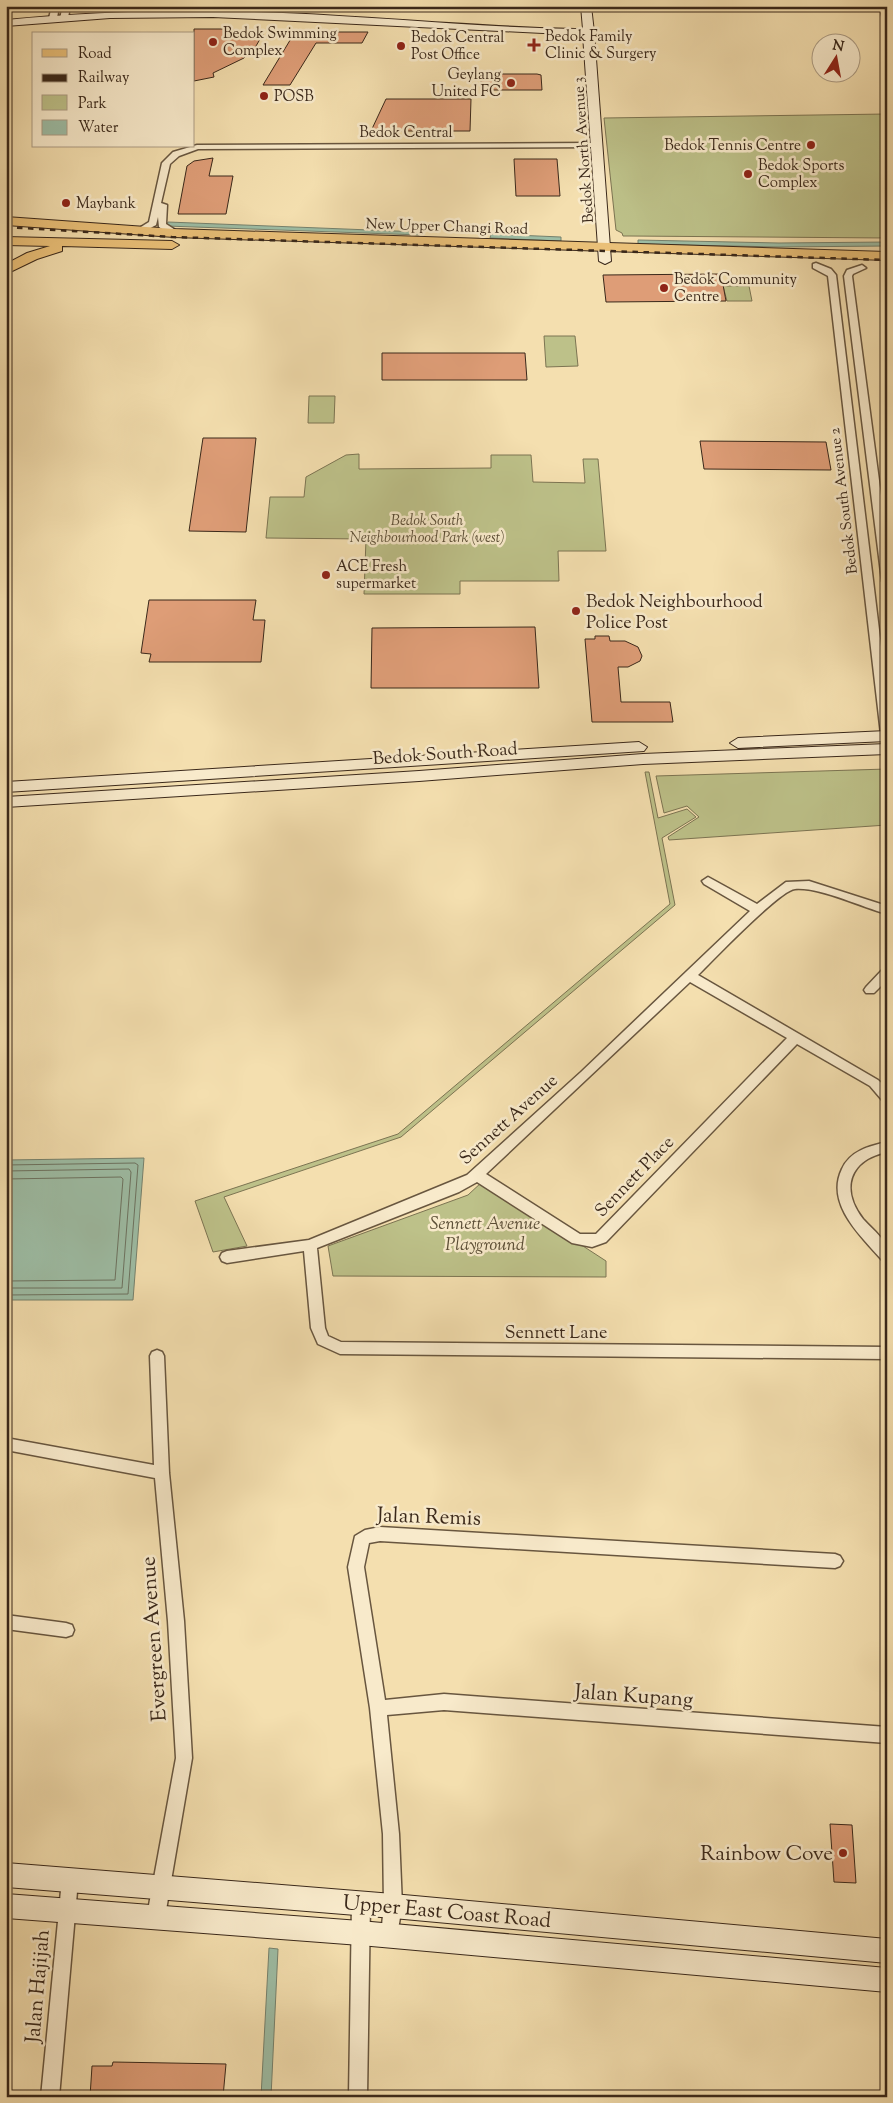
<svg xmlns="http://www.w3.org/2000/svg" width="893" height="2103" font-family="'Sorts Mill Goudy',serif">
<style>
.green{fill:#bdc189;stroke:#7c7452}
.water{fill:#9dbda5;stroke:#75816d}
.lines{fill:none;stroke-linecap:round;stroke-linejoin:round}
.shore{stroke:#6c7260;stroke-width:1}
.building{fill:#de9d77;stroke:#3a281a}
.street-casing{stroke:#68563f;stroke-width:3}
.secondary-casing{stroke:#3a281a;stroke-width:2}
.primary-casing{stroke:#3a281a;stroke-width:2}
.street{fill:#f8eacb;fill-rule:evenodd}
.secondary{fill:#f8eacb;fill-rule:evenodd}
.primary{fill:#eac078;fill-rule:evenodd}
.rail{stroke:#3a281a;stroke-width:2.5;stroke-dasharray:5.5 5.5;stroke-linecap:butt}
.poi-dot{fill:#8f2418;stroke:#f8eacb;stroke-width:2}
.labels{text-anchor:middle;stroke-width:5;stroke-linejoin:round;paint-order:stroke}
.far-poi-label{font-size:15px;fill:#3a281a;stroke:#f8eacb;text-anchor:start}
.far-street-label{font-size:15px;fill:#3a281a;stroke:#f8eacb}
.far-park-label{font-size:15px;font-style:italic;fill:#5b4e36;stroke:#f8eacb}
.poi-label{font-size:18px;fill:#3a281a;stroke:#f8eacb;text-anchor:start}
.street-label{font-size:18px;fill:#3a281a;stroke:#f8eacb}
.park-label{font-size:18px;font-style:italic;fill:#5b4e36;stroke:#f8eacb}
.near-street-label{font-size:21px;fill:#3a281a;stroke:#f8eacb}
.near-poi-label{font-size:21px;fill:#3a281a;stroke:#f8eacb;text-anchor:end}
</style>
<rect width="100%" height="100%" fill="#f4dfaf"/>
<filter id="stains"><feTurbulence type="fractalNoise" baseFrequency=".004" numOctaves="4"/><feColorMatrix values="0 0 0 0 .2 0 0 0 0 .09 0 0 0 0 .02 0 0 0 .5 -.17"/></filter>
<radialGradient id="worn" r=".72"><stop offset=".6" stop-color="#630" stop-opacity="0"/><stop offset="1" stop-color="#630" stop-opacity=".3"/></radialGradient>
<path class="green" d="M887,114V238L629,236H623L622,233L616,230L604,118Z
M723,286H749L752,301H727Z
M544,336H575L578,366L546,367Z
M309,396H335L334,423H308Z
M359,454V469L491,468V455H531L533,482L585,483L583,459H598L606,551H558L559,581H460V594H364L366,539L266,538L270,497H304L306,477L346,455Z
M887,769V825L669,840L668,837L699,817L687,806L664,813L656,776Z
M645,772H649L658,818L687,809L696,817L662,838L675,905L401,1137L224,1197L247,1246L213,1252L195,1201L398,1134L670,904Z
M483,1181L606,1261V1277L333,1276L328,1246L468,1195Z"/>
<path class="water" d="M168,222L421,232L420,235L166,226Z
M491,234L561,237V241L490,238Z
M638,240L779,243L887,242V246L779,247L638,244Z
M144,1158L133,1300H6V1160Z
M269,1948L278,1949L271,2097H261Z"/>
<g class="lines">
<path class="shore" d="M6,1165L135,1163L138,1165L128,1294L6,1295
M6,1171L129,1169L131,1172L122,1288H6
M6,1179L121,1177L123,1179L115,1280L6,1281"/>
</g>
<path class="building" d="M194,29H223L263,34L256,46L244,58L213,73L214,77L194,81Z
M295,32H368L362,43H316L290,85H263Z
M481,74H537L541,75L542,90H481Z
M386,99H471L470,131H371Z
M213,158L209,176H233L226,214H178L187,166L194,161Z
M514,159H557L560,196H516Z
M721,274L726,301L606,302L603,275Z
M382,353H525L527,380H382Z
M203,438H256L246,532L189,531Z
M700,441L826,442L831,470L704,469Z
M149,600H256L253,620H265L261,662H149L151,654L141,653Z
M535,627L539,688H371L372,628Z
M595,636H609L610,641H625L638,647L642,656L640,661L628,667H618L621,702H670L673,722H592L585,639H595Z
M830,1824L852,1825L856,1883L834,1882Z
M113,2062L226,2064L223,2097H90L92,2066H112Z"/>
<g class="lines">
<g class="street-casing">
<path id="street" d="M52,6H59L57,18L53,20L49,18Z
M63,6H70L68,18L64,20L60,18Z
M880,6H887V21L883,19Z
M597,143L601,145L600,147L198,149L179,156L170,164L161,203L167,205L166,224L177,231V235H171L159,227L158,217L156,225L143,232L136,230L149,222L162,163L173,152L197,145Z
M816,263L831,269L836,275L887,696V746L882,743L828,276L813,268V264Z
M862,265L866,268L853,274L852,276L887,541V584L882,581L844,276L847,270Z
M708,877L757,904L786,882L809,881L887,906V914C861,907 820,887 795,889C780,890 712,961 698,975L878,1080L887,1088V1102L882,1100L870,1086L797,1044L606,1242L592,1247L572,1243L477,1182L459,1192L317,1248L325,1328L328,1336L341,1342L887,1347V1359L340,1354L318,1344L311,1328L304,1251L227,1263L222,1261L220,1257L222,1253L227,1251L309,1240L467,1175L581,1072L750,911L704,884L702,881ZM690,982L787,1038L596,1234H580L486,1174Z
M887,968V980L874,993H866L864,990L866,987L883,969Z
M887,1142V1152C849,1160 840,1189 863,1219C870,1227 882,1236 886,1246C888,1250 887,1257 887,1261L882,1260C861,1236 825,1204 842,1169C850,1151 869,1146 887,1142Z
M157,1350L162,1352L164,1356L169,1473L184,1621L192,1758L165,1916L162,1922L156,1925L150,1922L147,1916L176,1758L168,1621L155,1478L6,1450V1438L154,1465L150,1356L152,1352Z
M380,1527L835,1554L840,1556L843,1561L840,1566L835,1568L380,1541L369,1543L364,1567L385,1700L444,1694L887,1727V1743L444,1710L387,1715L399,1834L402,1906L396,1941L390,1944L384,1941L381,1935L384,1906L383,1834L370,1708L348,1567L355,1536L365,1530Z
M6,1615L66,1623L72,1625L74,1630L72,1635L66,1637L6,1629Z
M70,1872L76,1874L78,1880L59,2097H41L62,1880L64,1874Z
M361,1894L367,1897L370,1903L367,2097H349L352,1903L355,1897Z"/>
</g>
<g class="secondary-casing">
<path id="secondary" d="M581,6H591L594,32L611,261L605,264L599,261L583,35L213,17L110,18L6,26V20C98,11 191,9 283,13C383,17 483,28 583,29Z
M887,731V741L738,748L730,743L738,738Z
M639,742L647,747L644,751L6,792V782Z
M887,744V754L643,764L419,781L6,807V797L419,771L643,754Z
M6,1863L393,1894L887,1939V1963L393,1918L6,1887Z
M6,1894L360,1921L887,1968V1992L360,1945L6,1918Z"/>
</g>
<g class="primary-casing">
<path id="primary" d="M6,217L174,229L887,252V260L174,237L6,225Z
M6,237L172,241L179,245L172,249L62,246V251L37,259L6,274V264L27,253L50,246L6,245Z"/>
</g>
<use href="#street" class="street"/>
<use href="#secondary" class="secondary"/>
<use href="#primary" class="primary"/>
<path class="rail" d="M6,227L172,237L887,260"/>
</g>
<g class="poi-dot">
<circle cx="213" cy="42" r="5"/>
<path d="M531.5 37.5h5v5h5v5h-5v5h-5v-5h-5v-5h5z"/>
<circle cx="401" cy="46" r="5"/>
<circle cx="511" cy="83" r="5"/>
<circle cx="264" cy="96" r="5"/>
<circle cx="811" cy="145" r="5"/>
<circle cx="748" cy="174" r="5"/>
<circle cx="66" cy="203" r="5"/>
<circle cx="664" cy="288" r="5"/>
<circle cx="326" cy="575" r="5"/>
<circle cx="576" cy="611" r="5"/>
<circle cx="843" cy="1853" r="5"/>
</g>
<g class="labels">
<g class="far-poi-label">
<text x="223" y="38">Bedok Swimming<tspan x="223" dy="17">Complex</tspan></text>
<text x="545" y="41">Bedok Family<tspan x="545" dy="17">Clinic &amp; Surgery</tspan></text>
<text x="411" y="42">Bedok Central<tspan x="411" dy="17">Post Office</tspan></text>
<text x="501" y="79" text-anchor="end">Geylang<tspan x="501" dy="17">United FC</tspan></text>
<text x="274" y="101">POSB</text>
<text x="801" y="150" text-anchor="end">Bedok Tennis Centre</text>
<text x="758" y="170">Bedok Sports<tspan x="758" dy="17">Complex</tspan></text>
<text x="76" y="208">Maybank</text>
<text x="674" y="284">Bedok Community<tspan x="674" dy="17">Centre</tspan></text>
<text x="336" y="571">ACE Fresh<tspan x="336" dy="17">supermarket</tspan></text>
</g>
<g class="far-street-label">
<text x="406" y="137">Bedok Central</text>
<text transform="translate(583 150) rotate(-94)" y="5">Bedok North Avenue 3</text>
<text transform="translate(447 226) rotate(2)" y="5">New Upper Changi Road</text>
<text transform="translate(843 501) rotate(-97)" y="5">Bedok South Avenue 2</text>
</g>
<g class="far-park-label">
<text x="427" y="525">Bedok South<tspan x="427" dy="17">Neighbourhood Park (west)</tspan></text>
</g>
<g class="poi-label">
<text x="586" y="607">Bedok Neighbourhood<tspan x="586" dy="21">Police Post</tspan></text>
</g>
<g class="street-label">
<text transform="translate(445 753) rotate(-4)" y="6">Bedok South Road</text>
<text transform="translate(508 1119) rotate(-42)" y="6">Sennett Avenue</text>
<text transform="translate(634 1176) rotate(-46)" y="6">Sennett Place</text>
<text x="556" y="1338">Sennett Lane</text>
</g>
<g class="park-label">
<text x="485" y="1229">Sennett Avenue<tspan x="485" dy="21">Playground</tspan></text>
</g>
<g class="near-street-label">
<text transform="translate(429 1516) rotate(2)" y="7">Jalan Remis</text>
<text transform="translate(153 1639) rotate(-94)" y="7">Evergreen Avenue</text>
<text transform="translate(634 1695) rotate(4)" y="7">Jalan Kupang</text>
<text transform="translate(447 1911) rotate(5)" y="7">Upper East Coast Road</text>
<text transform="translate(37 1986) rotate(-85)" y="7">Jalan Hajijah</text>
</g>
<g class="near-poi-label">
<text x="833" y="1860">Rainbow Cove</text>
</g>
</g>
<rect width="893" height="2103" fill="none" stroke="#f4dfaf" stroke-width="25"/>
<rect x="8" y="8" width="878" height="2088" fill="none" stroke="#3a281a" stroke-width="2.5"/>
<rect x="12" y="12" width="868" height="2078" fill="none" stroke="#3a281a"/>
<rect x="32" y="32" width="162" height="115" fill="#f8eacb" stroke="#ac9c84"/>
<rect x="42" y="49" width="25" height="8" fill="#eac078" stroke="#ac9c84"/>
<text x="78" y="58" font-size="15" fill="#3a281a">Road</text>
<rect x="42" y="74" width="25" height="8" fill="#3a281a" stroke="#ac9c84"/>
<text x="78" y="82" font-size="15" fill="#3a281a">Railway</text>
<rect x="42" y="95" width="25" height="15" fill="#bdc189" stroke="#ac9c84"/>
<text x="78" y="108" font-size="15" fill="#3a281a">Park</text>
<rect x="42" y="120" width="25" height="15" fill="#9dbda5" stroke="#ac9c84"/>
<text x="78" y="132" font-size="15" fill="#3a281a">Water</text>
<g transform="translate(836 58) rotate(11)"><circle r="24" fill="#f8eacb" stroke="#ac9c84"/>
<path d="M0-4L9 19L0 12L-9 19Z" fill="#8f2418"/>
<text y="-8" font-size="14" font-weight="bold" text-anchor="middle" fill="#3a281a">N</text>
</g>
<rect width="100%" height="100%" filter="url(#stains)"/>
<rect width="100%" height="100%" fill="url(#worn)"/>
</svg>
